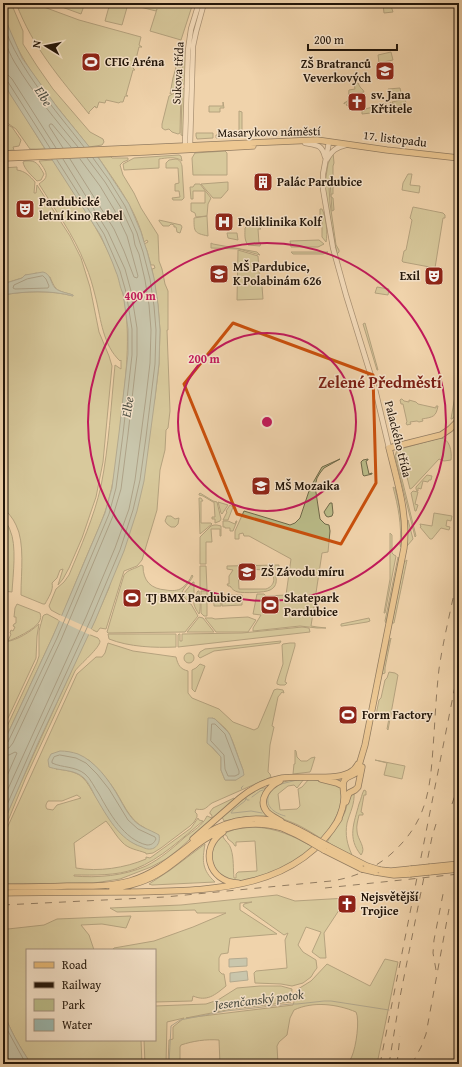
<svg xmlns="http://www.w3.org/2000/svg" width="462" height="1067" font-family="'Gentium Book Plus',serif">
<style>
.green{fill:#babc89;stroke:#6e6849;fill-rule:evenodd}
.water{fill:#9ab7ae;stroke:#6a766c}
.pier{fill:#f0d3ac}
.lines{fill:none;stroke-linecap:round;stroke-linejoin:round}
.shore{stroke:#5e665c;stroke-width:1}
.stream{stroke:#6a766c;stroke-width:1}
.minor-casing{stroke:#564432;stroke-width:6}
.major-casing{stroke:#221509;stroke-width:7}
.minor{stroke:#f5e2c9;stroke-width:4.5}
.major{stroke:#e8ba76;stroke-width:5.5}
.rail{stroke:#221509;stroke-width:1;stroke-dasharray:7 7;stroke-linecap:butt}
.major-bridge-casing{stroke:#221509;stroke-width:7;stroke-linecap:butt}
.major-bridge{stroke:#e8ba76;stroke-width:5.5}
.marked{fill:none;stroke:#ca4f0c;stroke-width:3;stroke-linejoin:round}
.ring{fill:none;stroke:#c2185b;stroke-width:2}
.labels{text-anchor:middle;stroke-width:3;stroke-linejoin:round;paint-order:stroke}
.poi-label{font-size:12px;font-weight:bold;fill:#221509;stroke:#f5e2c9;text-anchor:start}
.street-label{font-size:12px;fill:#221509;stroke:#f5e2c9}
.water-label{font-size:13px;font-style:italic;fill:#4c4e43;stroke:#f5e2c9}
.district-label{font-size:16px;font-weight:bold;fill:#7a1f14;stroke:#f5e2c9}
.centre{fill:#c2185b;stroke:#f5e2c9;stroke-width:2}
.ring-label{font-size:12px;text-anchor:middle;font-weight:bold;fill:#c2185b;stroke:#f5e2c9;stroke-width:3;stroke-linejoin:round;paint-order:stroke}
</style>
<rect width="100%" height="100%" fill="#f0d3ac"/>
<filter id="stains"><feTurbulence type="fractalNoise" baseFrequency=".005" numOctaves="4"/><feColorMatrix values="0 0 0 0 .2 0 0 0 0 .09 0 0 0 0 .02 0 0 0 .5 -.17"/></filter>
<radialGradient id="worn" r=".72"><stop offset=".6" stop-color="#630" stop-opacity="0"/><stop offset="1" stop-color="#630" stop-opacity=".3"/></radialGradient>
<path class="green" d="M3,3H11L23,31V44L37,66L53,89L90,132L103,139L104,142L102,145L89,147C67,118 41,90 23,58C19,51 16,45 13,38C7,26 3,17 3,3Z
M16,3H33L79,20L141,37L139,45L142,47H139L135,63L137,65H133V68L135,70H133L126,95L128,96H125L123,102H120L119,103L106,100L105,103L99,102L97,108L95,107V106L89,112V114C60,78 33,48 16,3Z
M51,3H85L81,14Z
M110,3H193L181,40L150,31L157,9L156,11L128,4L122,25L105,21Z
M387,3H390L393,12L384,13L383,4Z
M183,49L186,54L185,85L182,83Z
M181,50L183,55L181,87L170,94L173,78Z
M391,52L393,60L379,63L378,55Z
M3,81L45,149H30L16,129L3,120Z
M354,83H358L360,87L363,90L364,92L352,94L349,100L344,104V103C351,100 348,96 349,90L355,89Z
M185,87L184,136L181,135L182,90Z
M400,88L402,97L390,99L388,89Z
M181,89L180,133L178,134L172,132L169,129L165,130L162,128V124L169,96Z
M358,93H362L364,94L363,106L361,107L359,98H358L357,95L353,96L355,104L354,105V106H355V108L346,105L349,101L352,95Z
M405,99L406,103L399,106L398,109L392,102Z
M223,102L224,108H220V112H209V106H223Z
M390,102L394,105L397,110L362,114V110L386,103L387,106L390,105Z
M239,111L242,112V134H239Z
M3,123L12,127L21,140L19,146L13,147L14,150L3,151Z
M196,133H213V138L197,139L196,136Z
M219,133H233V137L216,138V135H219Z
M225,151L227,153V175H193L192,158L195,153Z
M333,152L334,163L333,166V176L329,179L328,183H325L328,164Z
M179,155L181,156L182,161C176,156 166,158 159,159V168L124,170L123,164L134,158Z
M98,157H111L112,158H128V160L123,162L120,165L123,175L134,193L141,208L158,235L159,261L162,269L165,284L168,291V330H167L170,411L168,428L166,430L165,450L160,470L157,510L142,560L137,566L124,571L106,629L100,628L97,632L91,629L109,588L155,398L159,364L160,330L158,306L152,269L155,268L154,265H151L147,251L144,244L148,242L147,240L144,242C137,211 116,183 98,157Z
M176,159C180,160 181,162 182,166L184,198L182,200H173L172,198L180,197L179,191H175V184L179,183L178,168H166V163L169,160Z
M53,160C77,198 106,238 120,281C133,327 126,374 121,420C118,451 115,482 105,512C101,523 96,535 91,546C81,569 72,592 62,616L51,610L49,606L56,589L64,582L69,575C81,546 94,517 101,486C109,446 111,405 115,365L121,369V360L120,361C103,345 101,320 96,299C93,287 90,275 85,264C74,235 55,210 39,184C41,182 43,181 44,180C50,174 42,166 39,161Z
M25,161C37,160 38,164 44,174L41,180L37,181C32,176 24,169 23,162Z
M17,167V170C25,171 30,176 35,182L34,193H36L37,185L70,236L81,258L90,287L99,332L109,356L112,366L103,462L96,497L82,538L69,568L63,579L58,585L63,569L60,570L57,578L52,583C54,590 48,598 45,604H43L21,595V593C21,574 25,542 16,525C13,518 8,513 3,507V295C25,291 51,290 73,296V295C57,290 56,292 50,277L36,273L32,275H25L22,278L3,284V168Z
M408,174H412L410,185L420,186L419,193L402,190L403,183Z
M333,177L332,181L333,182V194H331V197L333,198L334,210L332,211L330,181Z
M228,182V190L221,198H213L201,184Z
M195,184H200L211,198L208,204L207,216L196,217L195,213L191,211V203H205V191H193V199H191L190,187H193Z
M325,185H328L329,187L330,203L336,245L339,250V252L337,254L326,198Z
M413,207L443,213L445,215V218H443L435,268L403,262L402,261L404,251L406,250L412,220L410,218Z
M320,209H322C326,216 328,234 326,242L322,237V217H320Z
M207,216L208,236C194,233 194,232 194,218Z
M159,220L181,225L182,227L180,233L177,232L176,227H174V225L171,224L169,226H163L159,221Z
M247,226C252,226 257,224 261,229H258L259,243H261L260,246L248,245C244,240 245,234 245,228Z
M227,233H237L238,240L228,238Z
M319,240L324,244L318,247H291L290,241Z
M211,243L213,244L257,252L260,255L239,249L211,248Z
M238,250L258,256L260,284L262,286L263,299L237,300Z
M291,252H328L323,254H293Z
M377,287L389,289L388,295L375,293Z
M365,323L378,370H377L363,324Z
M455,396L459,397V411L452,419H451Z
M401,399H402L404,401L409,402V400L416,402L418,404L436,408V406H438C436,417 433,417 422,419L423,421L419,422L417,421L410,422L411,424L407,425L406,423L407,422L403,404H401L400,400Z
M440,438C450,438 452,452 451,460L444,461L439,459L412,488L410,489L400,449Z
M397,450V459L416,536L415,537L395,456Z
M340,459L324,468L320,473L317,478L315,486L320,519L325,524L329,525L330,531L328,552L322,553L311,626L317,627L326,628H317L300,626L253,631V628L261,615L253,614L257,594H264L266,596L286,595L291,559L249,536H244L243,533L239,534V539H235V531L244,511L287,524L290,525L295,523L300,518L310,488L322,467Z
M368,459V460L366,461L369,474L372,473V474L364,476L363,475L361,462L363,460Z
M427,475L432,476L431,480H429L428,482L423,481L421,489L418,488V491H417L416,489V487Z
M393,487L395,488C400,508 403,526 401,547L400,545C402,525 398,506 393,487Z
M413,491L418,492L415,504L418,505L416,511H415L411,493Z
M200,493L213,501L217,502L221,519L220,521L215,523V519H212V517H215L214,502H213L203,496L199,495V494Z
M199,498H201L203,501H201V523H211L212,524L200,534Z
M218,502L228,505L222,514L221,513Z
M330,503H332L333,513L332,516L328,517L326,516L324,512Z
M230,505L233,507L228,520H223L227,512L226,511Z
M434,513L452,516L451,521L447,520L446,526L450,527L449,530L441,528L432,539H430L420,527H421L420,524L432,526Z
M167,516H171L175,519L179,518L178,524L175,527H171L167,524L165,521Z
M3,520C6,523 9,526 10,530C17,545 13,575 12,592L3,591V576H5L6,560L3,551Z
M408,520L413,539L407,546Z
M223,521H228L235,524L236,521H237L233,531H230V528H225V527H223Z
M214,525H217L221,526V536H220V529H211L212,542H206V564H200V537L211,526Z
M390,533L392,535V553L394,555L396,556L385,613H384L390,579Z
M398,557L399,559L386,623L385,621Z
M407,560L394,623H392L404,562Z
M141,565L143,566C143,581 151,589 166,590C171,591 178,591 182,588C186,585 190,580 192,575L193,576C190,583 182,588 181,596L184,601L191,604L198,616L185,632L108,633L107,632L124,575C128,569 136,569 141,565Z
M279,565V569H272C277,575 279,586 270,590C264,593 244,593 238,592C234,591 232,589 230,586H228L227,584H229V576L233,570L227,569V566ZM240,569L268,570C277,576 275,586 266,589H239L238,570Z
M200,566H206L207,589H200Z
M193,582H194V597L191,599L187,600L184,597V593Z
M198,591H199C200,599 201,608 199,614C197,611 193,605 194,602C195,598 197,599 197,592Z
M201,591H207V616H204L201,613Z
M214,594H221V606H214Z
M222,595H242V605L222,606Z
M17,604L40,613C41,616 41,619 39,622C35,629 15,639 8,641L11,634L10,633L11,630L13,631L15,627L13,626L14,624L16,623V617H14L15,608Z
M47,614L60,621L3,744V735L37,662L39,656V631L43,616L44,615Z
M199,617L203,618L214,632H187Z
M248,617L256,620L248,632H216L205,618H212L215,619L229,618Z
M369,618L370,621L367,622L342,626H341V624Z
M39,624L37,636L36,658L3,729V653L4,650H3V647L5,648L6,645L5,644V642C18,640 30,632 39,624Z
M302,627L309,628L310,632L178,647V635L179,634H180V641H182V634L242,633Z
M88,634L98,638C99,639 99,640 100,641C100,648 80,664 75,671L26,777L3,833V824L13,800Z
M108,634H176V647C155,648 129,647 109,639Z
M391,638L385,668V673L382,674L389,642Z
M281,641L280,643L214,651L200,658L198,656L200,652L205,649Z
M108,643L133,651L176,657C178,665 180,669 188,671V693L192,698L219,709L233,722L254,730L258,728L274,690L277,689L283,690L284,693L282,692L278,697L272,726L274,727L270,745L268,772L270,774L271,777L212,803C206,807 206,811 196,809L195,812L197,814V817L194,822L190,826L161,848L153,853L146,854V853C138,850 128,849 122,842C116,836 112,828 106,821L74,843L76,868C98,872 125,868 146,859V857L150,858L191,828L198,818L199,820L203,821C182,838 161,859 135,869C116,876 94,875 74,875V876C97,878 124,876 146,866C160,859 173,848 185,837C193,831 203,825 207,816L212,818V816L211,814H210V812L213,808L234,798L235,799L209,822L179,849L166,859L151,867L120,879L94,883L7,884L3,883V863H4L3,859V841L8,826L77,674L96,657H102L105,653ZM212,718L215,719C219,723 226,728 229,733C235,745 238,758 243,770L236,780H225L221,770V757L209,744ZM89,760C97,768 105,776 112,786C123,801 128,820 145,828L137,845C118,834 107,816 96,797C91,790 88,782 82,777C75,771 64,770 56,769ZM77,795L81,798L57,805L53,810L47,809C45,806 46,804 48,801H62Z
M290,643H295V646L286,677L285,682L287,683L285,685H280L277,684V682L283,664L282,645L283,644Z
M184 658a5 5 0 1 1 10 0a5 5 0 1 1-10 0Z
M200,664L205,666L195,692L192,689V670L196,668Z
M389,672L395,673L398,675L388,730L387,729L390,713L377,717L376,720H375L379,700L381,698L385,680L387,678Z
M295,750L296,751L297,757L301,761H307L311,758L315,757L311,770L310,772L293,774L294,764H295Z
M375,760L405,766L402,779L384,775L387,763Z
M297,779H304L297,788L294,785L288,786L278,794L280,810L297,809L300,806L298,789L302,787L309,779L317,780L340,785C348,803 332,824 322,839C314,834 306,829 298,825C284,818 259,815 268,794C272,783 287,781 297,779Z
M261,788H266L262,795L266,815V816L244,817L224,821L222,817C234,806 246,796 261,788Z
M364,790L366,791V795H364L361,812L363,813V815H359C358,820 356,826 357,831C357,839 367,848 361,855C347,838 354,823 359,804C361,800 362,793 364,790Z
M354,792C355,804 350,812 347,823C345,835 347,844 352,855H351L327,842L341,820L345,812L350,795Z
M253,827C277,828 293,836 313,847L297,860L280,869L258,877L239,882H234L217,873L211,858L213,846L222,834L236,829ZM224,834L227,836L228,839L233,843L235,846H236V842L255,841L257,871L238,872L236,874V878H234C233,869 234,858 231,849C230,844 225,841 223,837Z
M205,844C202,861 202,870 215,882L152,885L149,884L169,871Z
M277,895L295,901L347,898L324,933L326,958H320L312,952L321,932L306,927L298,945L303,952L316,960L317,968L314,972L311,977L303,983L292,986L281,984L255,983L254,973L256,971L287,968L285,940L288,933L284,935L243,906L244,904L252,902L240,903V910L277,934L230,938L228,953L221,954L219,958V971L222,974H224L226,986C215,995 207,1002 193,996L192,1001L155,1002V950H112L114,948L154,941L193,927L226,913H197L195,910L117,912L110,908L181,905Z
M131,916L126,928L102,924L81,925L89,935L94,950H27V1040H141L142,1064H31C20,1047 9,1029 3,1010V928L8,929L44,925L57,919Z
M385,959L398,962L377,1064H347C349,1061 351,1059 352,1056C356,1047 360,1020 356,1012C337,1004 313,1001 294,1010L290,1018L287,1035L279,1042L277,1046L278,1064H220L219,1040C206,1039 193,1041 181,1045L180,1047V1064H168L169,1040L173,1039V1027L184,1018L167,1022L166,1064H145L144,1040H155V1006L206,1004L218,1000L237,988L260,986H281L292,989L291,1002L232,1009L186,1018L293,1005L298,989L311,981L327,964L370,986Z"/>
<path class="water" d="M3,13L9,28L22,58L57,107L100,160L129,204L141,232L144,242L147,251L154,278L158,304L160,330L159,364L155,398L144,481L137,511L124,551L95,621L38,743L3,824V744L53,636L105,513L112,488L119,433L128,354V329L123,293C120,289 119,278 116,272C112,260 106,248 101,236L10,94L3,81Z
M43,272C51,274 50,282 55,288C59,292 68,293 73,295V296C51,290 25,291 3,295V284L22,278L25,275Z
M208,718H212L215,719L228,732L230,735L243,770L244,775L236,780H225L221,770V757L213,748L207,743Z
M60,751C66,751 72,752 78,754C95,761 109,780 118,796C122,803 126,811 131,817C138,827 149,829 159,835C160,840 159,845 154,848C150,850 146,849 142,847C119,840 107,816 95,796C92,790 89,783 84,778C75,769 60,771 49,767L48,760L51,754Z
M247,958V966L229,967V959Z
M247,971L248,980L230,982V973Z
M3,1010C9,1029 20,1047 31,1064H3Z"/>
<path class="pier" d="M60,615L93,630L90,635L58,620Z"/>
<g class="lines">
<path class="shore" d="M3,24C20,71 54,108 84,147
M3,37C7,46 10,55 15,63C33,93 56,120 78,147
M3,75H8L12,79L56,148
M3,80H6L8,82L50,148
M63,148L49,126L50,124H52L71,147
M70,159L114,229L124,251L134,277L137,278L138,276L127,236L115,211L100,186L80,159
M43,276L46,279L49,286L48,288L15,289L13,288L14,285L27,279Z
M212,724H215L225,734L226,737L239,771V774L235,776H228L225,769L224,755L211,741Z
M3,744H6L8,742L57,638L109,514L116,488L123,434L132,355V329L126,292L120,271L104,234L57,160
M3,749L9,748L13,743L61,640L113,516L121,489L128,434L137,355V328L131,291L125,269L108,232L63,159
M3,755H9L15,752L17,753L3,785
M60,755L76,758L86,763L97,774L109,789L128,820L138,829L155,837L156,839C154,843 152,845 147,845C124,840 109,812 99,794C94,787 91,779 85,774C75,766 63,768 52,763V761L54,757Z
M3,800L86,617L115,548L129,509L135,480L146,397L150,363L151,330L149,305L145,280L139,254L135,245L133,234L121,208L105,182L87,158
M3,814L35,741L91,619L120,550L133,510L140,480L146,437L155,364L156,330L154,306L150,279L143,252L140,243L137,233L125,206L109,180L93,158
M3,1022L26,1064"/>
<path class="stream" d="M281,784L297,780
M242,789L241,788L243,786
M269,794C264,806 274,813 285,816
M252,797L260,791L263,790
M249,800H247L246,798L245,801L233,810L231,813H233L251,811L262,813
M169,1064L171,1026L180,1020L226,1011L291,1004H297L324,1001H331L389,1010"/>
<g class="minor-casing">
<path id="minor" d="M329,142L323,174V189L333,248L346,295L375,389L389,448
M305,143C316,145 322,144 325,157
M185,145L188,50L191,29L199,3
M190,145L193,46L196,32L204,3
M327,159C332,151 336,147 346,145"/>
</g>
<g class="major-casing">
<path id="major" d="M3,154L317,140L387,150L459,158
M6,158L145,152L253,146
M321,779L337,783L343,786
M280,781C269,786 257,800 267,812C271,816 276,818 281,821
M346,802L349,793L355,790L358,787L362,767
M337,822C341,814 344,806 344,797C344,792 342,785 344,781C346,776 353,776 357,772L365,745L404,548C408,514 397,481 389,448L441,435L450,429L459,420
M223,832C199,848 208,882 238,883
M193,839L240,798C252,788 266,781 282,778C301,775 333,781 349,773C353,771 356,768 358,764
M328,846L367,866
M324,850L362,869
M430,867L459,864
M380,870L391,871L411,869
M375,872L394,875L410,874
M429,872L459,869
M3,887C24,887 46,887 67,886C88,886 109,887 130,881C155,874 174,857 194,842C220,822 251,813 283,823C294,827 305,833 315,839
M112,889C127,886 142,883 156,875C174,865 188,850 205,839C227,824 257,820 282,828C292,832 302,837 312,843
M3,893C46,892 88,892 131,892C207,890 294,893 339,819"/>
</g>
<use href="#minor" class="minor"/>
<use href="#major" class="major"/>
<path class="rail" d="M452,804L459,783
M458,836L459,831
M325,888L459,874
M3,905L165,897L331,881C353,878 374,869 391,854C426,823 430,792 433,748C435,722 436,695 439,669C444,635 453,602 459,568
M436,970L433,953L434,940L444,889
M380,1064L459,666
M389,1064L400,997L432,837L436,824
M397,1064L400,1036
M412,1064L421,1047L426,1034L449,909
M442,1064L459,1055"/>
<g class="major-bridge-casing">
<path id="major-bridge" d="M315,839L328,846
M312,843L324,850
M367,866L380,870
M362,869L375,872
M411,869L430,867
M410,874L429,872"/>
</g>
<use href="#major-bridge" class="major-bridge"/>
</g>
<path d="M0 0H462V1067H0ZM233,323L373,375L376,483L341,544L237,514L184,384Z" fill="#f0d3ac" fill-opacity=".55" fill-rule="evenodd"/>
<path class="marked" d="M233,323L373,375L376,483L341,544L237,514L184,384Z"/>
<g class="ring">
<circle cx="267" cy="422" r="89"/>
<circle cx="267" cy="422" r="179"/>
</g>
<defs>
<g id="stadium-square" transform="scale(1)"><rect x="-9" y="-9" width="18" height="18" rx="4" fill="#8f2418" stroke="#f5e2c9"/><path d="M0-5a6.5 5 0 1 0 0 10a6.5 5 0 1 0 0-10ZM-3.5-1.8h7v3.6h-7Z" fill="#fff"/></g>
<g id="school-square" transform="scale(1)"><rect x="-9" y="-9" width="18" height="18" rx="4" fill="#8f2418" stroke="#f5e2c9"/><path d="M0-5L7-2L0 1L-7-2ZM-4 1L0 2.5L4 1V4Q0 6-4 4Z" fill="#fff"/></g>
<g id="church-square" transform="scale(1)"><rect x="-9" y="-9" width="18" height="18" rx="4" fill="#8f2418" stroke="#f5e2c9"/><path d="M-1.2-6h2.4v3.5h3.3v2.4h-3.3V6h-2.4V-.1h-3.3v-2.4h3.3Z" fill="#fff"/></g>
<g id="building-square" transform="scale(1)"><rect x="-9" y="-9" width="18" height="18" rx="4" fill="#8f2418" stroke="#f5e2c9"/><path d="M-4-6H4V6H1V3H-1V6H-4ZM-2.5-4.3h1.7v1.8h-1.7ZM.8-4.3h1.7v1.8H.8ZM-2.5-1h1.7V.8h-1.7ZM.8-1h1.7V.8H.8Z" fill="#fff"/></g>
<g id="theatre-square" transform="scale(1)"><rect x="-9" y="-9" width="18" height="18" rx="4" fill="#8f2418" stroke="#f5e2c9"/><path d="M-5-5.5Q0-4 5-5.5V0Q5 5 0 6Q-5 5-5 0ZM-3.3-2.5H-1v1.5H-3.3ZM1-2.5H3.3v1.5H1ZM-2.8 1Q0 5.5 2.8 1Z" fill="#fff"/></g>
<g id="hospital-square" transform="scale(1)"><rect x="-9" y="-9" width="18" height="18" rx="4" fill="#8f2418" stroke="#f5e2c9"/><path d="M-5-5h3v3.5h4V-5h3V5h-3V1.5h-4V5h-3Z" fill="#fff"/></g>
</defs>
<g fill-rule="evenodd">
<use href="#stadium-square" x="91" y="62"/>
<use href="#school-square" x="385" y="71"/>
<use href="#church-square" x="357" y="102"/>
<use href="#building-square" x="263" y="182"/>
<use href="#theatre-square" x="25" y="209"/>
<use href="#hospital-square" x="224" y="222"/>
<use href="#school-square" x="219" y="274"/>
<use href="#theatre-square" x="434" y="276"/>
<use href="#school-square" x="261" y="486"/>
<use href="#school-square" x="247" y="572"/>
<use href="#stadium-square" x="132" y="598"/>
<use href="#stadium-square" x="270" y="605"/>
<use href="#stadium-square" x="348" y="715"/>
<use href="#church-square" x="347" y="904"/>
</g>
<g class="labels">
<g class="poi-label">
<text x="105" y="66">CFIG Aréna</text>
<text x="371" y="68" text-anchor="end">ZŠ Bratranců<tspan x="371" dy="14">Veverkových</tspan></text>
<text x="371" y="99">sv. Jana<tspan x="371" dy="14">Křtitele</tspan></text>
<text x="277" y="186">Palác Pardubice</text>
<text x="39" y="206">Pardubické<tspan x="39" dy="14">letní kino Rebel</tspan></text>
<text x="238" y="226">Poliklinika Kolf</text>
<text x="233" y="271">MŠ Pardubice,<tspan x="233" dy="14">K Polabinám 626</tspan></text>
<text x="420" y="280" text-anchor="end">Exil</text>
<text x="275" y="490">MŠ Mozaika</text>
<text x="261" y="576">ZŠ Závodu míru</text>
<text x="146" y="602">TJ BMX Pardubice</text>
<text x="284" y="602">Skatepark<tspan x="284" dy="14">Pardubice</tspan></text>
<text x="362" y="719">Form Factory</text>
<text x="361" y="901">Nejsvětější<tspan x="361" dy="14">Trojice</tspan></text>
</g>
<g class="street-label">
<text transform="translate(178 73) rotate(-87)" y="4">Sukova třída</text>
<text transform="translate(269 132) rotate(-1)" y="4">Masarykovo náměstí</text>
<text transform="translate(395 139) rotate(7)" y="4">17. listopadu</text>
<text transform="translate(398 439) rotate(76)" y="4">Palackého třída</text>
</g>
<g class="water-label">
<text transform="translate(44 96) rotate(57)" y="5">Elbe</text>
<text transform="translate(127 407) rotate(-81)" y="5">Elbe</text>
<text transform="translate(259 999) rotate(-7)" y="5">Jesenčanský potok</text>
</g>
<g class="district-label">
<text x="380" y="388">Zelené Předměstí</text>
</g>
</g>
<circle cx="267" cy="422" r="6" class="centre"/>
<g class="ring-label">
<text x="140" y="300">400 m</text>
<text x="204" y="363">200 m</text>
</g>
<rect width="462" height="1067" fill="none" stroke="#f0d3ac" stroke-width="16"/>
<rect x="4" y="4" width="454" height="1059" fill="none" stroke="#221509" stroke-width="2"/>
<rect x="8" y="8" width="446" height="1051" fill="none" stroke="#221509"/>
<rect x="26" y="949" width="130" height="92" fill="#f5e2c9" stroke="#a1907c"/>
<rect x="34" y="962" width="20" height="6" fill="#e8ba76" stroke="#a1907c"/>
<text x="62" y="969" font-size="12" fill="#221509">Road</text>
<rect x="34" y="982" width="20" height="6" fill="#221509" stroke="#a1907c"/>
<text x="62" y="989" font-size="12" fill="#221509">Railway</text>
<rect x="34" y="999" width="20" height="12" fill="#babc89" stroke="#a1907c"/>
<text x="62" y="1009" font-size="12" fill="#221509">Park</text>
<rect x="34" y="1019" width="20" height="12" fill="#9ab7ae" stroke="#a1907c"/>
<text x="62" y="1029" font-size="12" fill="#221509">Water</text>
<g transform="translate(46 46) rotate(280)" stroke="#f5e2c9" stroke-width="3" paint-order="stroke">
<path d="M0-3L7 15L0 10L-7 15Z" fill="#221509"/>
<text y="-6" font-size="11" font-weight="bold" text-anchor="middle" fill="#221509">N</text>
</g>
<path d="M308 44v6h89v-6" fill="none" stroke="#221509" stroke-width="2"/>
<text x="314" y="44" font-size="12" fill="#221509" stroke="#f5e2c9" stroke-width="3" paint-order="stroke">200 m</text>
<rect width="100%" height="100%" filter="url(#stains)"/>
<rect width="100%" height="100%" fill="url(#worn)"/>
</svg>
